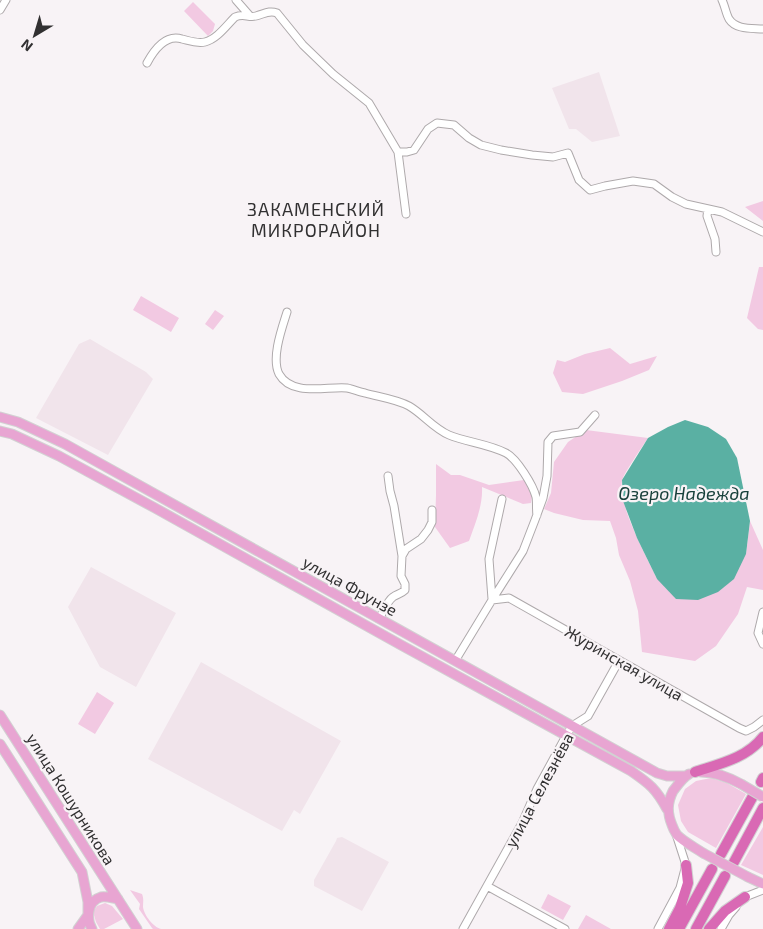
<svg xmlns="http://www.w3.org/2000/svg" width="763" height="929" font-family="'Exo 2',sans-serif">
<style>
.built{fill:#f1e4eb}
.green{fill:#f2c9e2}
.water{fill:#5ab0a3}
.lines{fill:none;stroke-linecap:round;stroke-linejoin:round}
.minor-casing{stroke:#aea9ab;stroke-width:9}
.major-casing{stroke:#d2d1d2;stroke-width:11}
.highway-casing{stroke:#d2d1d2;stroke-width:12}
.minor{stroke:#fff;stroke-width:7}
.major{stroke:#e8a5d2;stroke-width:9}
.highway{stroke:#d969b4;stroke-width:10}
.major-bridge-casing{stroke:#d2d1d2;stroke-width:11;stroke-linecap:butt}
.major-bridge{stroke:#e8a5d2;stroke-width:9}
.labels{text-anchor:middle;stroke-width:4.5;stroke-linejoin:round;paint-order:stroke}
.street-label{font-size:16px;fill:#313031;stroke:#f8f3f6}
.neighbourhood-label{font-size:18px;letter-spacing:1px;fill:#313031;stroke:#f8f3f6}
.water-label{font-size:18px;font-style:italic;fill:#19413c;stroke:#f8f3f6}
</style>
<rect width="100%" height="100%" fill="#f8f3f6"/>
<path class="built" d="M599,72L620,136L592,142L576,129H569L552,88Z
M90,339L146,372L153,379L108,455L36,418L79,344Z
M91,567L176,613L136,687L100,667L68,607Z
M201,662L341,741L300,814L294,810L282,831L148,759Z
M342,837L389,862L362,911L314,886V880L336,841L337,838Z"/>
<path class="green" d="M193,2L215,24L213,31L208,36L184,11Z
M763,201V221L745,207Z
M759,267H763V330L758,329L747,318Z
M141,296L179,318L171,332L133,310Z
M215,310L224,316L213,330L205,324Z
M610,348L630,364L657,356L649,370L622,381L583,394L562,392L553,373L557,360L565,362L585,354Z
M586,430L648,438C643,446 623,474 622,481C618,506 646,555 657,579L746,554L750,521L763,550V590L747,587L738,614L716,646L695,661L642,652L638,611L630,581L619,555L616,538L610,521L583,520L554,513L544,509L551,493L554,462L568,442Z
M436,464L451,475H460L489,485L524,480L532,496L531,503L523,504L482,487C483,506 475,524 469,541L450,548L435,527L436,495Z
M97,692L114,703L95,734L78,724Z
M711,778L727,783L746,794L716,848L688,832L681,821L678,805L685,789L696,781Z
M763,827V875L741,865Z
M130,890L142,894C144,899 143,902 143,907C144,915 153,927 161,929H153L152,928L139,909L140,904Z
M548,894L571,906L563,920L541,908Z
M105,903L112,906L123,919L104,929H100L96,922L93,912L97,906Z
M586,915L611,929H578Z"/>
<path class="water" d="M685,420L708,427L726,439L737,458L750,521L746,554L734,579L718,592L698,600L676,599L657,579L637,538L623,501L622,480L648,438L668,427Z"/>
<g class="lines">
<g class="minor-casing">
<path id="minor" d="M236,0L250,16
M722,0C725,6 726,14 729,19C736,30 752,28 763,29
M0,10L6,0
M147,63C154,50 166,34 182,39C190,41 197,44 205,42C217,39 226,26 235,17C244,13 248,18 256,16C264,14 269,10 277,13L303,45L333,74L369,103L398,152L406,214
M398,152H407L414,150L428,129L437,123L454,125L469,138L481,145L501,150L532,155L553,157L568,153L579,180L590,190L605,186L633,181L654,184L672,197L686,204L722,212L763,232
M708,209L707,216L715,239L716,252
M287,312C282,328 271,358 279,374C292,397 327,386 347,388C353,389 359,392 365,393C379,397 396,399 409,406C423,414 433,428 449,435C466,442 489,444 506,453C517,459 533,485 536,497C537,502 536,510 537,515
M388,476L390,491L394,506L402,556L406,549L421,539L428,530L432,522V510
M492,599L489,559L502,499
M492,600L523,551L535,520L543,498L547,476L548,442L553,436L580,432L595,415
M763,612L758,633L763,644
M379,619C383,613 387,601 393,597C397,594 401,594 405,590V584L401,576L402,556
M455,661L492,600L509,598L739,728L746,731L754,727L763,720
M487,886L565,929
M743,899L745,897L763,890
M463,929L522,823L537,789L566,736L572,726L588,716L616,666L613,657
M658,929L680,888L686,865L676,834
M721,929L729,915L736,907"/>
</g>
<g class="major-casing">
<path id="major" d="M0,417L18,422L65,444L657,773L667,776H685
M0,431L12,434L59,456L155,508L401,645L631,771C650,784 656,789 667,809
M0,715L137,929
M0,744L82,872L88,902V915L78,929
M701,772C716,772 728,777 741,784
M689,774C683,777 677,786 673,791C667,803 667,813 672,825C673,828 675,832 677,835C684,842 694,847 703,853
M748,877L763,884
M92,929C86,919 87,901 101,897C106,896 112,898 118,899"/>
</g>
<g class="highway-casing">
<path id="highway" d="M695,772C719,764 747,758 763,737
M761,782L763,778
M721,854L753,796
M734,862L763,808
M669,929L680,908L688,883L686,865
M679,929L712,869
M696,929L725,876
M709,929L725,911L745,897"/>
</g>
<use href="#minor" class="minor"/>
<use href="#major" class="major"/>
<use href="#highway" class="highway"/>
<g class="major-bridge-casing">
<path id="major-bridge" d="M741,784L763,797
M703,853L748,877"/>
</g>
<use href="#major-bridge" class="major-bridge"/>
</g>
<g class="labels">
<g class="street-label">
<text transform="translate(350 586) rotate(29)" y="6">улица Фрунзе</text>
<text transform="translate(624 663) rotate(30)" y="6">Журинская улица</text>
<text transform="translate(539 790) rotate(-62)" y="6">улица Селезнёва</text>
<text transform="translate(71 799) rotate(58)" y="6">улица Кошурникова</text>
</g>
<g class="neighbourhood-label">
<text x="316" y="216">ЗАКАМЕНСКИЙ<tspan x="316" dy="21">МИКРОРАЙОН</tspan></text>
</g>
<g class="water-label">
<text x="684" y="500">Озеро Надежда</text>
</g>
</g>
<g transform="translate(35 35) rotate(218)" stroke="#f8f3f6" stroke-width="4" paint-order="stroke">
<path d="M0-4L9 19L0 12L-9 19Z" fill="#313031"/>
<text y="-8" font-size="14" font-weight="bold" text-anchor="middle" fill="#313031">N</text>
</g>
</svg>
